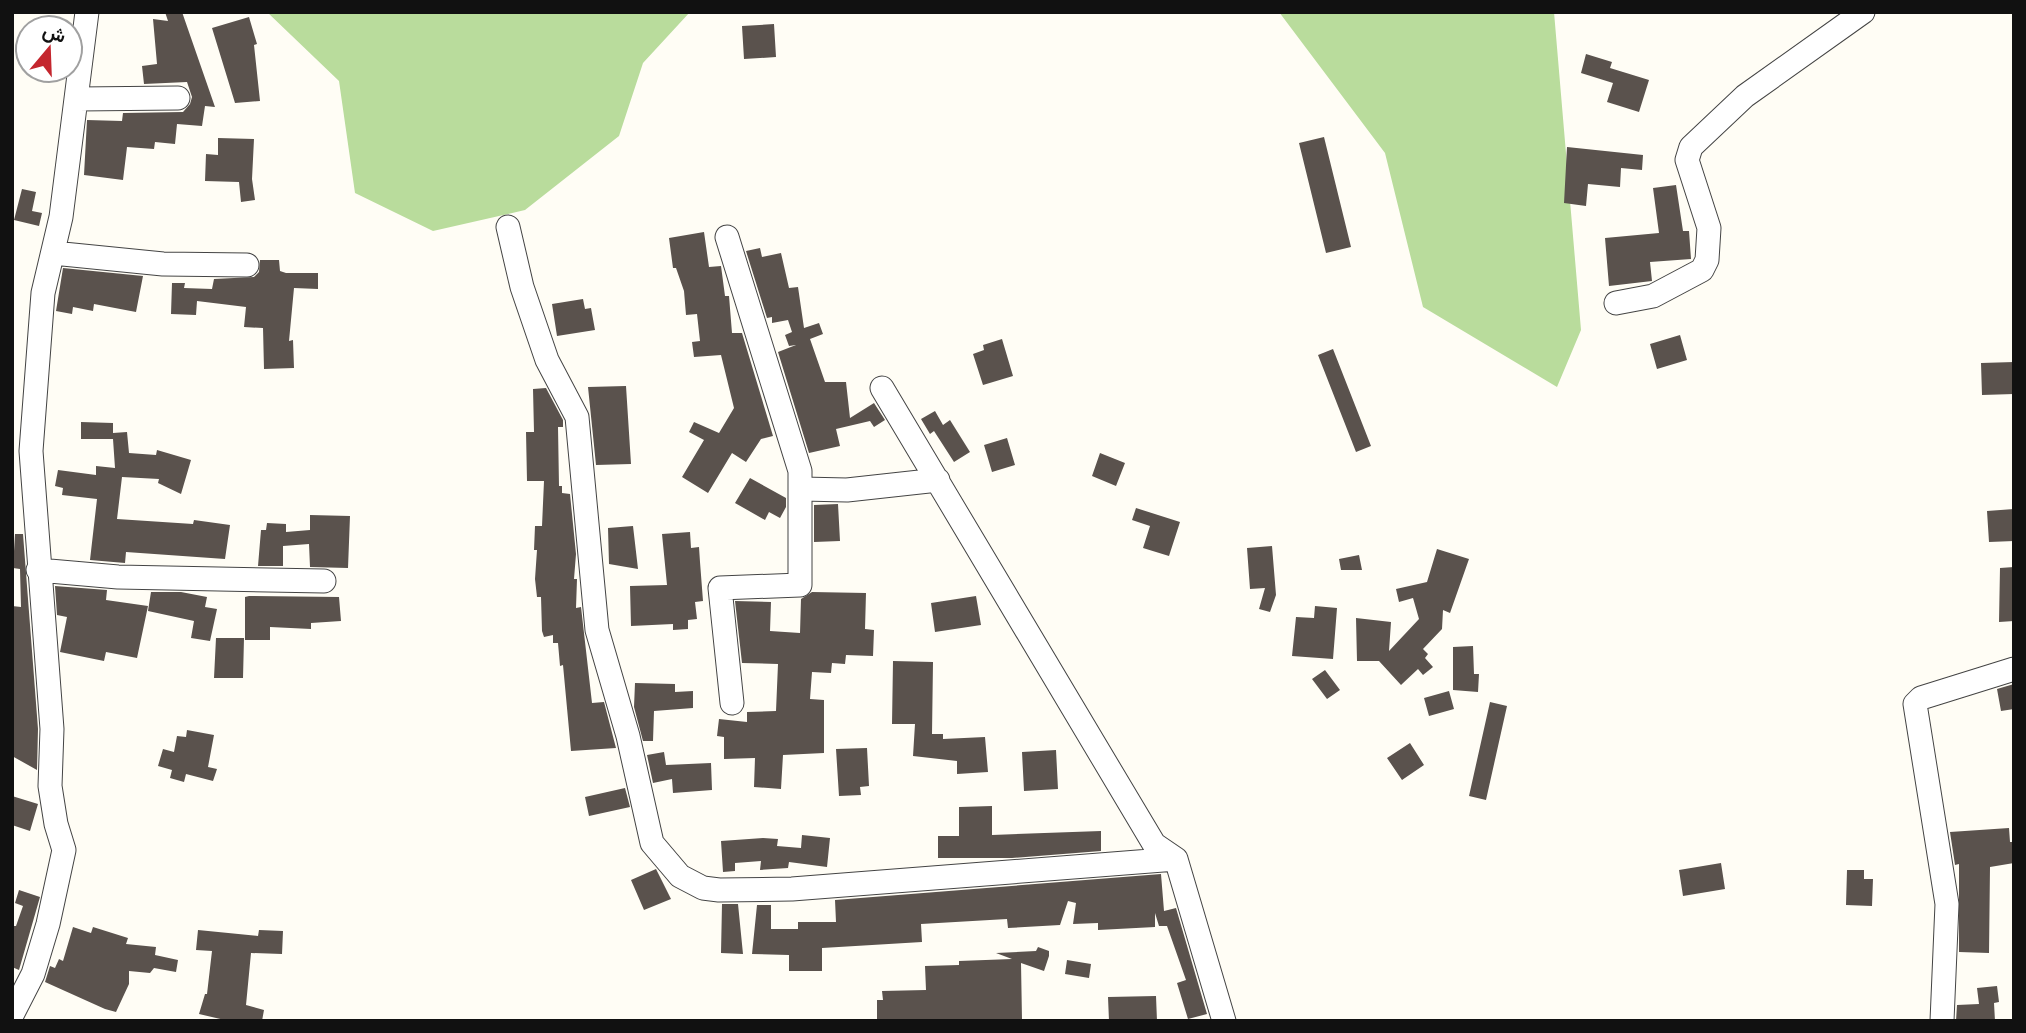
<svg xmlns="http://www.w3.org/2000/svg" width="2026" height="1033" font-family="'Crimson Pro',Vazirmatn,serif">
<style>
.forest{fill:#b9dc9c}
.building{fill:#5a524d}
.lines{fill:none;stroke-linecap:round;stroke-linejoin:round}
.minor-casing{stroke:#444;stroke-width:25}
.minor{stroke:#fff;stroke-width:23}
</style>
<rect width="100%" height="100%" fill="#fffdf5"/>
<path class="forest" d="M267,12H690L643,63L619,136L525,210L433,231L355,193L339,81Z
M1279,12H1554L1581,330L1557,387L1423,307L1385,153Z"/>
<path class="building" d="M165,12H182L215,107L205,106L202,126L177,124L175,144L155,142L154,149L127,147L123,180L84,175L87,120L122,121L123,113L183,112L190,104L192,97L187,82L144,84L142,66L157,64L153,19L168,21Z
M249,17L257,44L254,45L260,101L235,103L212,28Z
M774,24L776,57L744,59L742,26Z
M1586,54L1612,62L1610,68L1649,80L1639,112L1607,102L1613,83L1581,73Z
M1324,137L1351,247L1326,253L1299,143Z
M218,138L254,139L252,179L255,200L241,202L239,182L205,181L206,154L218,155Z
M1567,147L1643,155L1642,170L1621,168L1620,187L1588,184L1586,206L1564,203Z
M1676,185L1683,231H1689L1691,259L1650,262L1652,281L1609,286L1605,238L1659,233L1653,188Z
M22,189L36,192L32,211L42,213L39,226L14,220Z
M704,232L709,267L721,266L725,296H729L732,333H742L773,436L761,439L746,462L732,453L708,493L682,477L704,440L689,432L694,422L719,433L734,408L721,355L694,357L692,342L700,341L697,314L686,315L684,291L676,268H673L669,238Z
M760,248L762,257L781,253L789,288L798,287L804,328L819,323L823,334L810,339L825,382H846L850,418L874,403L885,420L874,427L870,421L836,429L840,446L809,453L778,352L796,345L789,346L785,335L792,332L788,320L772,323V317L767,318L746,251Z
M260,260H279L280,271L286,273H318V289L294,288L289,341L293,340L294,368L264,369L263,328L244,327L246,307L197,301L196,315L171,314L172,283H185L184,288L212,289L214,279L254,277L259,272Z
M63,268L143,276L136,312L94,304L93,311L73,307L72,314L56,311Z
M583,299L585,309L591,308L595,330L557,336L552,304Z
M1680,335L1687,360L1657,369L1650,344Z
M1002,339L1013,376L983,385L973,354L984,350L983,345Z
M1333,349L1371,446L1356,452L1318,355Z
M2014,362V394L1982,395L1981,363Z
M626,386L631,464L596,465L588,387Z
M546,388L563,420V427H558L559,486H562V493L570,494L576,554L574,579H577L576,608L581,607L592,703L604,702L616,748L571,751L563,665L560,666L558,643H553V635L544,637L542,631L541,597H537L535,579L537,550H534L535,526H542L544,481H527L526,432H534L533,389Z
M935,411L943,425L950,420L970,452L954,462L934,431L930,434L921,419Z
M81,422L113,423V433L127,432L129,453L156,455L157,450L191,460L181,494L158,483L159,479L122,477L117,519L193,524L194,520L230,525L225,559L126,552L125,563L90,560L97,499L62,495L63,488L55,486L58,470L96,475V466L115,468L113,439H81Z
M1007,438L1015,465L992,472L984,445Z
M1100,453L1125,463L1116,486L1092,476Z
M750,478L786,498V507L780,518L769,512L765,520L735,503Z
M838,504L840,541L814,542V505Z
M1136,508L1180,522L1169,556L1143,548L1150,526L1132,520Z
M2014,509V541L1989,542L1987,511Z
M310,515L350,516L348,568L310,567L309,544L283,546V566H258L261,530H266L267,523L286,524V532L310,530Z
M633,526L638,569L609,564L608,528Z
M690,532L691,548L699,547L700,562L703,601L695,602L697,619L688,620V629L673,630V624L631,626L630,586L667,585L662,534Z
M15,534H23L38,729L37,770L12,756V606L21,607L20,569L13,568Z
M1272,546L1276,595L1270,612L1259,609L1265,588L1250,589L1247,548Z
M1437,549L1469,559L1450,613L1443,610L1442,629L1423,649L1428,654L1425,658L1433,667L1423,675L1418,669L1401,685L1379,661H1357L1356,618L1391,622L1389,651L1419,619L1413,598L1399,602L1396,589L1427,582Z
M1359,555L1362,570H1341L1339,559Z
M2014,567V621L1999,622L2000,568Z
M55,586L107,590L106,600L148,606L137,658L106,652L104,661L60,652L67,617L57,615Z
M151,592H181L207,597L205,607L217,609L210,641L191,638L194,621L148,611Z
M812,592L866,593L865,629L874,630L873,656L846,655L845,664L832,663L831,673L812,672L810,699L824,700V753L783,755L781,789L754,787L755,758L724,759V737L717,736L719,719L747,722V712L776,711L778,664L742,663L735,601L771,602L770,631L800,633L801,599Z
M249,596L339,597L341,621L311,623V629L270,627V640H245V597Z
M976,596L981,625L935,632L931,603Z
M1315,606L1337,608L1333,659L1292,656L1296,617L1314,618Z
M216,638H244L243,678H214Z
M1473,646L1474,674H1479L1478,692L1453,690V647Z
M893,661L933,662L932,734H943V739L985,737L988,772L957,774V761L913,756L915,724H892Z
M1325,670L1340,690L1327,699L1312,679Z
M635,683L675,684V692L693,691V708L654,711L653,741H643L634,707Z
M2014,684V709L2001,711L1997,689Z
M1449,691L1454,709L1429,716L1424,698Z
M1490,702L1507,706L1486,800L1469,796Z
M187,730L214,735L208,767L217,769L213,781L186,774L184,782L170,778L172,770L158,766L163,749L174,752L177,736L186,737Z
M1410,743L1424,765L1402,780L1387,758Z
M867,748L869,786L860,787L861,795L839,796L836,749Z
M1056,750L1058,789L1024,791L1022,752Z
M664,752L666,765L711,763L712,790L673,793L672,779L653,783L647,755Z
M625,788L630,807L589,816L585,797Z
M12,796L38,804L30,831L12,825Z
M992,806V835L1101,831V851L1012,858H938V836H959V807Z
M2009,828L2010,842H2014V863L1990,867L1989,953L1959,952V864L1955,865L1950,832Z
M802,835L830,838L827,867L789,862L788,868L760,870L761,861L735,863V871L723,872L721,841L763,838L778,839L777,846L801,848Z
M1721,863L1725,889L1683,896L1679,870Z
M656,869L671,899L644,910L631,880Z
M1847,870H1864V879H1873L1872,906L1846,905Z
M1161,874L1164,911L1176,908L1207,1014L1188,1019L1177,983L1186,980L1167,926H1159L1155,913V927L1098,930V923L1073,924L1076,903L1068,901L1060,925L1008,928L1007,919L921,924L922,942L822,948V971H789V955L752,954L757,905H771V929H798V922H836L835,900Z
M19,890L40,897L19,970L12,967V926H16L23,906L15,903Z
M722,904H738L743,954L721,953Z
M73,927L91,933L93,927L128,938L126,944L156,947L155,955L178,960L176,972L154,968L150,973L129,971V984L116,1012L105,1009L45,982L50,966L55,968L59,959L63,961Z
M198,930L258,936L259,930L283,931L282,954L251,953L246,1005L264,1010L262,1021H229L199,1014L205,994H207L212,951L196,950Z
M1038,947L1049,951V956L1044,971L1021,963L1022,1019L877,1021V1000H883L882,991L926,990L925,966L959,965V961L1012,959L996,953L1036,951Z
M1067,960L1091,964L1089,978L1065,974Z
M1997,986L1999,1002L1994,1003L1995,1021H1956L1957,1005L1979,1004L1977,988Z
M1156,996L1157,1021H1109L1108,997Z"/>
<g class="lines">
<g class="minor-casing">
<path id="minor" d="M78,99L178,98
M508,227L522,287L547,360L577,417L597,630L628,736L652,843L680,876L703,888L719,890L792,889L1176,859
M727,237L800,471V585L720,588L732,703
M53,253L163,264L247,265
M1616,303L1653,296L1702,270L1707,260L1709,228L1687,160L1691,147L1745,96L1863,12
M882,388L1154,844L1176,859L1224,1021
M802,489L847,490L938,480
M38,570L118,577L324,581
M12,1015L33,974L48,924L64,850L56,824L50,786L52,729L31,451L43,293L61,217L87,12
M1942,1021L1947,904L1915,704L1921,698L2014,669"/>
</g>
<use href="#minor" class="minor"/>
</g>
<rect width="2026" height="1033" fill="none" stroke="#111111" stroke-width="28"/>
<g transform="translate(49 49) rotate(19)"><circle r="33" fill="#ffffff" stroke="#a0a0a0" stroke-width="2"/>
<path d="M0-5L12 26L0 18L-12 26Z" fill="#c4262e"/>
<text y="-10" font-size="19" font-weight="bold" text-anchor="middle" fill="#111111">ش</text>
</g>
</svg>
